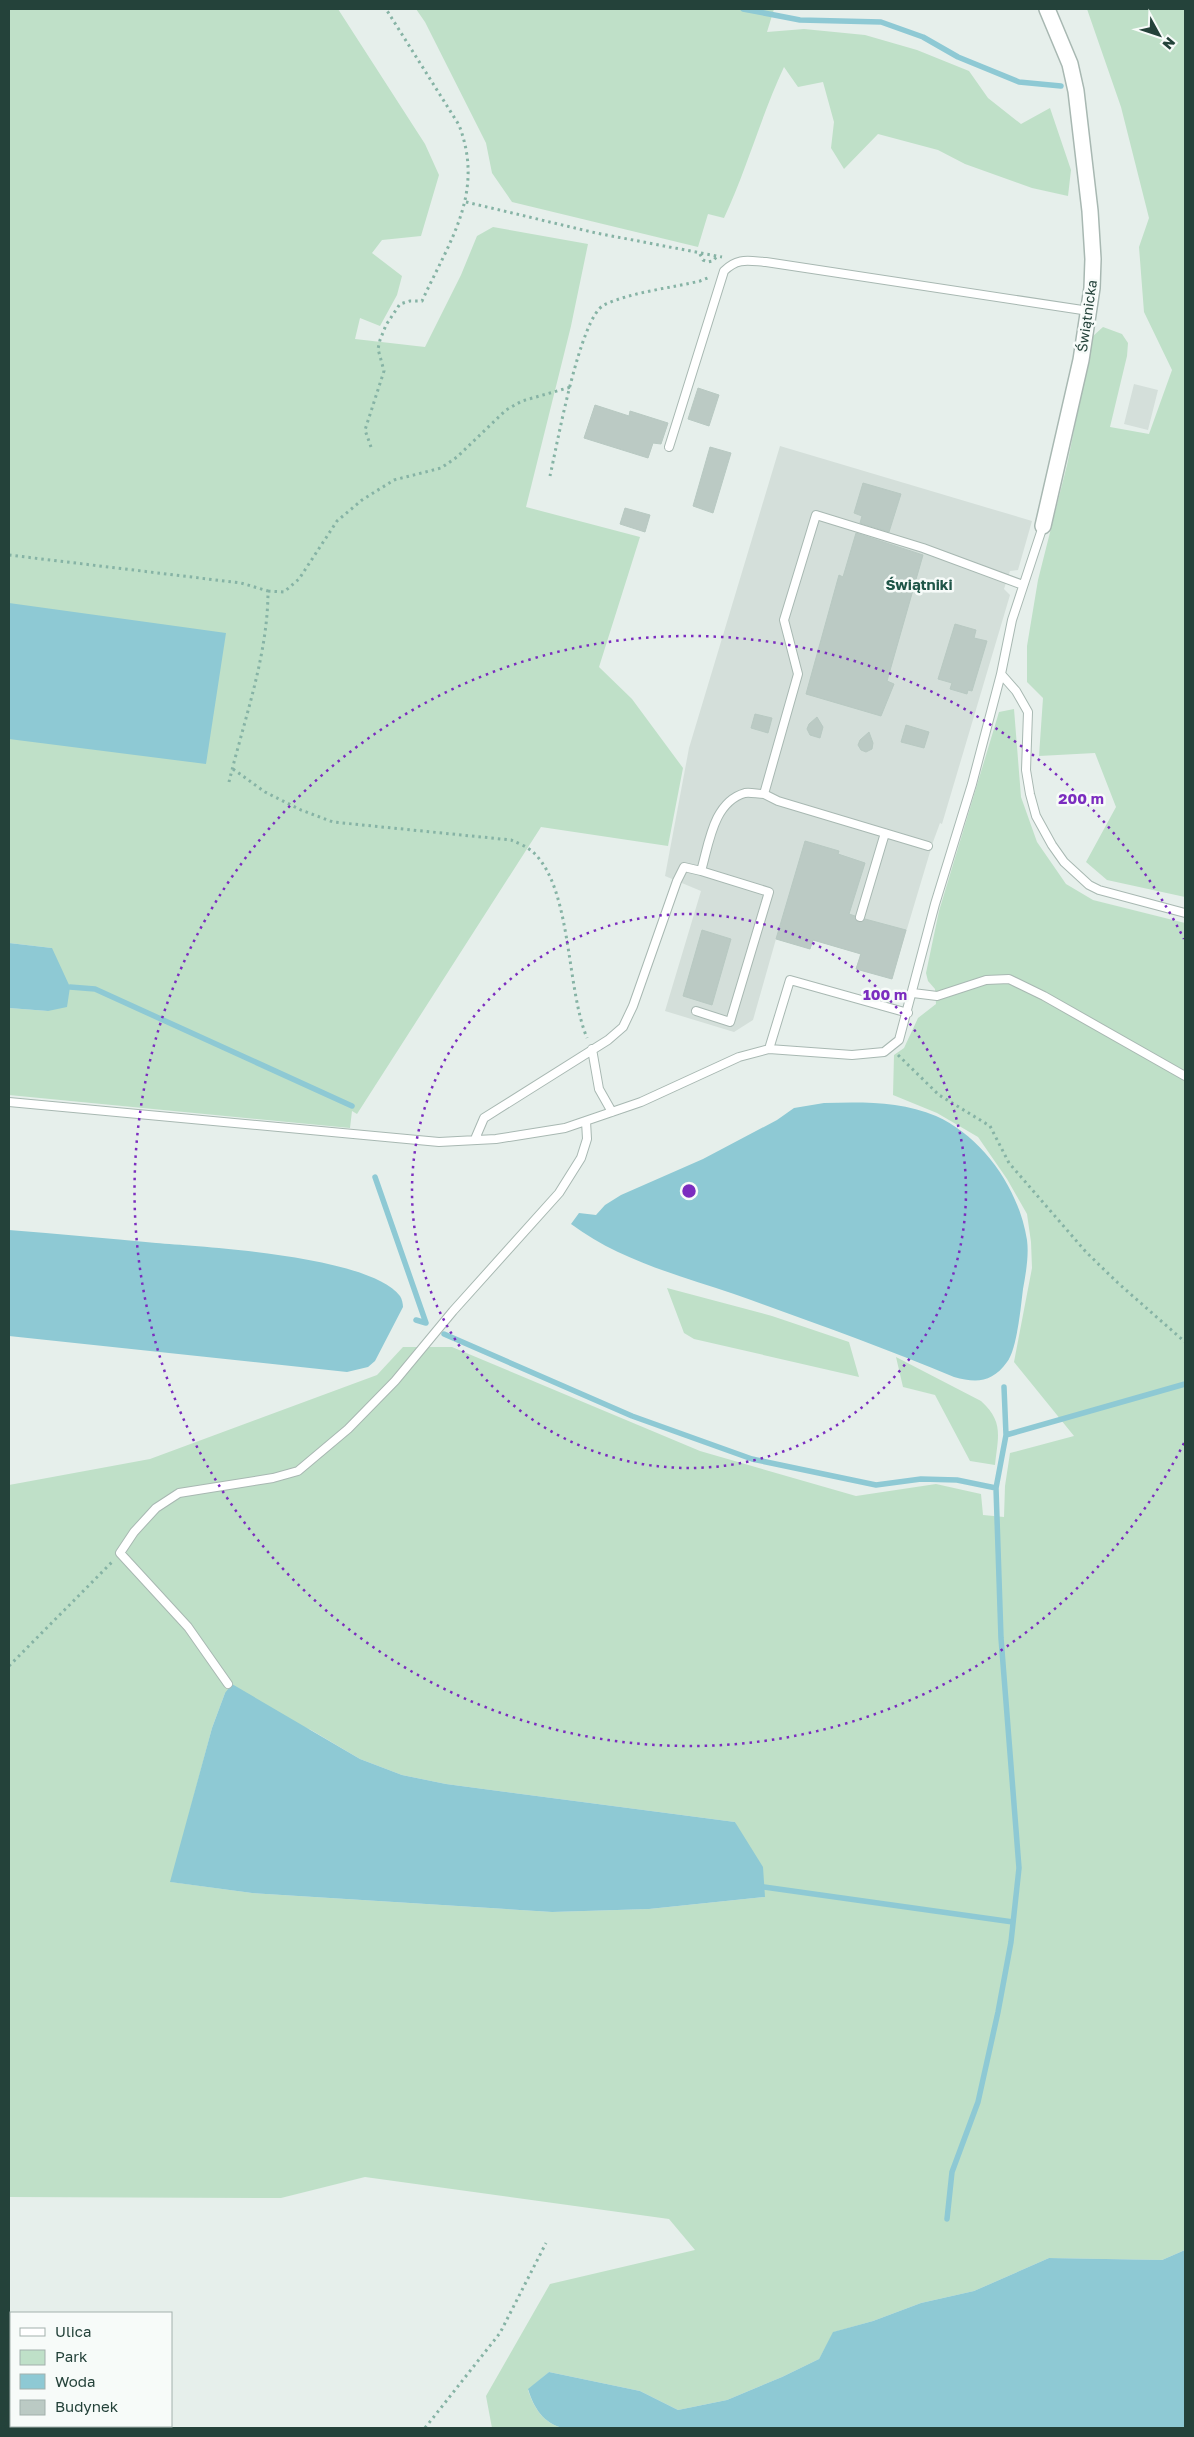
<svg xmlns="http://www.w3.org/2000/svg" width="1194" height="2437" font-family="'Golos Text',sans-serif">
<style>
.built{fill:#d4dfda}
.green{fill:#bfe0c8;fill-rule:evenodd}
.water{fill:#8ec9d4}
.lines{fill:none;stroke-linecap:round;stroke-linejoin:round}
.stream{stroke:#8ec9d4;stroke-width:5.5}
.building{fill:#bbcac4;stroke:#b8c9c2}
.service-casing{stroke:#a8b8b2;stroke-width:10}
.minor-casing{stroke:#a8b8b2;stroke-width:18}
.path{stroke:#86b3a5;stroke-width:3;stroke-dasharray:2.5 4;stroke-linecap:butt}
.service{stroke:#fff;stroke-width:8}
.minor{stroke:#fff;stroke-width:15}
.ring{fill:none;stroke:#7b2cbf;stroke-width:2.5;stroke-dasharray:2.5 5}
.labels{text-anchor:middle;stroke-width:5;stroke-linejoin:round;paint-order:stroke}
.street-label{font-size:14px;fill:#24423a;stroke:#f7fbf9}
.neighbourhood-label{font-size:15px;font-weight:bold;fill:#1f5548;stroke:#f7fbf9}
.centre{fill:#7b2cbf;stroke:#f7fbf9;stroke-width:2.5}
.ring-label{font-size:15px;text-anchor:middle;font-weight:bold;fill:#7b2cbf;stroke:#f7fbf9;stroke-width:5;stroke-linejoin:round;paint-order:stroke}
</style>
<rect width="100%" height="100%" fill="#e6efeb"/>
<path class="built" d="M1134,384L1158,390L1148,430L1124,424Z
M780,446L1032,521L1018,570L1010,571L1004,589L1010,595L942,824L940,823L933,842L892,979L856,969L860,954L813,940L810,949L776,939L753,1020L734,1032L665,1011L701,891L665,876L689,748Z"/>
<path class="green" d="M9,9H338L425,144L439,175L421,236L382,240L372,253L402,276L397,295L380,326L360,318L355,339L425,347L461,275L477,236L493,227L588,244L571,326L526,507L640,537L599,667L632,699L683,768L668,846L541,827L357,1114L352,1111L350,1128L9,1095V1008L48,1011L52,948L9,943Z
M416,9H774L767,32L804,29L865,35L917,50L969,71L988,98L1021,124L1050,108L1071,170L1068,196L1032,188L965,164L938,150L878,134L844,169L831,148L834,122L823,82L798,87L784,67C761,116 747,169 724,218L708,214L698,247L512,202L492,173L486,143L425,22Z
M1087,9H1185V897L1107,880L1086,862L1116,807L1095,753L1039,756L1043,698L1027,682V646L1038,580L1067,465L1093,336L1103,327L1122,334L1128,343L1127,356L1110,427L1149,434L1172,370L1144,312L1139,247L1149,218L1121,107Z
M1014,709L1021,797L1037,842L1066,884L1093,900L1185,923V2250L1162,2260L1049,2258L974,2291L921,2303L873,2321L834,2332L819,2359L782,2377L727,2400L678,2410L640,2391L549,2372L528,2390C534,2408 543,2423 563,2428H492L486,2396L550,2284L695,2250L669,2219L365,2177L281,2198L9,2197V1485L150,1459L377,1375L403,1347H452L700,1451L856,1496L936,1484L981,1494L983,1515L1004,1517L1005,1486L1010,1453L1074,1436L1014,1362L1032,1268L1031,1242L1027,1214L1007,1179L978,1137L937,1113L893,1095L894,1055L904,1048L918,1018L936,1004L935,989L928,981L926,973L939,911L999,712ZM225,1693L311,1730L360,1759L402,1775L446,1784L735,1822L765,1897L649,1909L552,1912L252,1893L171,1882L212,1728Z
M667,1288L772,1316L849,1342L859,1377L694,1339L684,1333Z
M896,1357L981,1401C1004,1422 998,1436 995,1465L970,1461L935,1395L903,1387Z"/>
<path class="water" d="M9,603L226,633L206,764L9,739Z
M9,943L52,948L70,987L67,1007L48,1011L9,1008Z
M824,1103C861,1102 901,1101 936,1116C983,1137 1019,1189 1027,1240C1029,1255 1026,1273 1023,1289C1021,1305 1017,1350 1007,1362C992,1383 976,1383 954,1377C882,1347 807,1320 734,1294C678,1275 619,1260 571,1224L579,1213L596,1215L605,1205L621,1195L703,1159L777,1120L794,1108Z
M9,1230C58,1234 107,1238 156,1243C207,1247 369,1256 400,1296C402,1299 403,1304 403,1307L375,1361L368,1367L347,1372L9,1336Z
M232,1684L360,1759L402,1775L446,1784L735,1822L763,1867L765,1897L649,1909L552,1912L252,1893L170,1882L212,1728L225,1693Z
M1185,2250V2428H563C543,2423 534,2408 528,2389L549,2372L640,2391L678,2410L727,2400L782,2377L819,2359L833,2332L873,2321L921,2303L974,2291L1049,2258L1162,2260Z"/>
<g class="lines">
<path class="stream" d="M743,9L800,20L881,22L923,37L958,57L1019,82L1061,86
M70,987L95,989L352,1106
M375,1177L426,1323
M416,1320L426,1323
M444,1334L632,1416L752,1459L876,1485L921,1479L957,1480L996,1488
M1006,1435L1185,1384
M764,1887L1013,1922
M947,2219L952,2172L978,2102L998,2012L1011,1942L1019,1868L1001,1638L996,1488L1006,1435L1004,1387"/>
</g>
<path class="building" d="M698,388L719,395L709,426L688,419Z
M595,405L629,416L630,411L668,423L661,444L653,443L648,458L584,438Z
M710,447L731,453L713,513L693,506Z
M863,483L901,494L889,532L860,523L862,516L854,513Z
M625,508L650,515L645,532L620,524Z
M856,533L923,555L887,681L894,684L881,716L806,694L839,575L843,577Z
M955,624L976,630L974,638L987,641L972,691L968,690L967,694L950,689L952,683L938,679Z
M755,714L772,718L768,733L751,728Z
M817,717L823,727L820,738L810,735L807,729L809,724Z
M906,725L929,732L924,748L901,742Z
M869,732L873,743L872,749L866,752L861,750L858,745L860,740Z
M805,841L839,851L838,854L865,863L849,914L855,916L859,922L865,919L906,930L892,979L856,969L861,954L813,940L810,949L776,939Z
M702,930L731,939L712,1005L683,996Z"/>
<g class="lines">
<g class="service-casing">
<path id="service" d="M669,447L724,271C738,257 749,261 766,262L1089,311
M1043,526L1012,620L1001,674L1016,691L1028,712L1026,770L1030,794L1036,816L1052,845L1064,862L1089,885L1099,890L1185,913
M764,794L778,801L928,846
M860,917L885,833
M913,993L937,996L986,980L1009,979L1044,996L1185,1076
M696,1011L730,1022L769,892L701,871C709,844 713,802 745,793C750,792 758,794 764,794L798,674L784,620L816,515L923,548L1023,585
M592,1049L599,1089L612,1112
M769,1049L790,980L908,1013
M9,1102L439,1142L496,1139L565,1128L641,1102L739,1057L769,1049L852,1055L884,1052L899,1040L935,904L972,784L1001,674
M475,1139L484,1118L608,1040L623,1027L633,1006L677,881L684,867L701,871
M228,1684L188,1627L120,1553L134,1532L156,1508L179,1493L273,1478L298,1471L348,1429L395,1381L453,1311L559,1193L581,1158L587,1139L586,1121"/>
</g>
<g class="minor-casing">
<path id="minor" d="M1043,526L1081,360L1092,288L1093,259L1090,211L1076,91L1070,64L1047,9"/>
</g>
<path class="path" d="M466,202L596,233L722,257
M700,254L703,260L708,262L713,261L717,256
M371,447L365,430L384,371L378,349L380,340L386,325L400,304L410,301H422C450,240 485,193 459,125L386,9
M550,476C557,445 580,317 604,305C631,292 671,288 700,281L710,277
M9,555L241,583L268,591C268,655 244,720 229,782
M268,591L284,592L299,579L337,521L362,500L394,480L441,468L457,457L506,410L522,401L571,387
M233,769L265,792L301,810L333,822L511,840C518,843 528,847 534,853C572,890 566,987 587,1038
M898,1055L939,1095L990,1126L1009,1163L1086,1252L1118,1283L1185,1342
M9,1666L113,1561
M425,2428L500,2333L546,2243"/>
<use href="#service" class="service"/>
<use href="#minor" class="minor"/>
</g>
<g class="ring">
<circle cx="689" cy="1191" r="277"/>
<path d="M1184 1443A555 555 0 1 1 1184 939"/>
</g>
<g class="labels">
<g class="street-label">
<text transform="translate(1087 316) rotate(-82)" y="5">Świątnicka</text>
</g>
<g class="neighbourhood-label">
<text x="919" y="590">Świątniki</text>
</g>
</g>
<circle cx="689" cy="1191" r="8" class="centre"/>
<g class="ring-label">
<text x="1081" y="804">200 m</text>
<text x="885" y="1000">100 m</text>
</g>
<rect width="1194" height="2437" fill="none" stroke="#24423a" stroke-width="20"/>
<rect x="10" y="2312" width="162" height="115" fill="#f7fbf9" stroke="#a3b1ad"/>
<rect x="20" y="2328" width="25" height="8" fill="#ffffff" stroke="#a3b1ad"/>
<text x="55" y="2337" font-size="15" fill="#24423a">Ulica</text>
<rect x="20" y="2350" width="25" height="15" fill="#bfe0c8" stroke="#a3b1ad"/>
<text x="55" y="2362" font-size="15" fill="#24423a">Park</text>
<rect x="20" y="2374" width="25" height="15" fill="#8ec9d4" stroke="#a3b1ad"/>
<text x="55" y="2387" font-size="15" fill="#24423a">Woda</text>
<rect x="20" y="2400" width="25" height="15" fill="#bbcac4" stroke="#a3b1ad"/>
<text x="55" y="2412" font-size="15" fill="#24423a">Budynek</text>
<g transform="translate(1159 35) rotate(130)" stroke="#f7fbf9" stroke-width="4" paint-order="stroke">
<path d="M0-4L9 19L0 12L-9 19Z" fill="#24423a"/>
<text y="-8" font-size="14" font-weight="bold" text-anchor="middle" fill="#24423a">N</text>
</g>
</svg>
